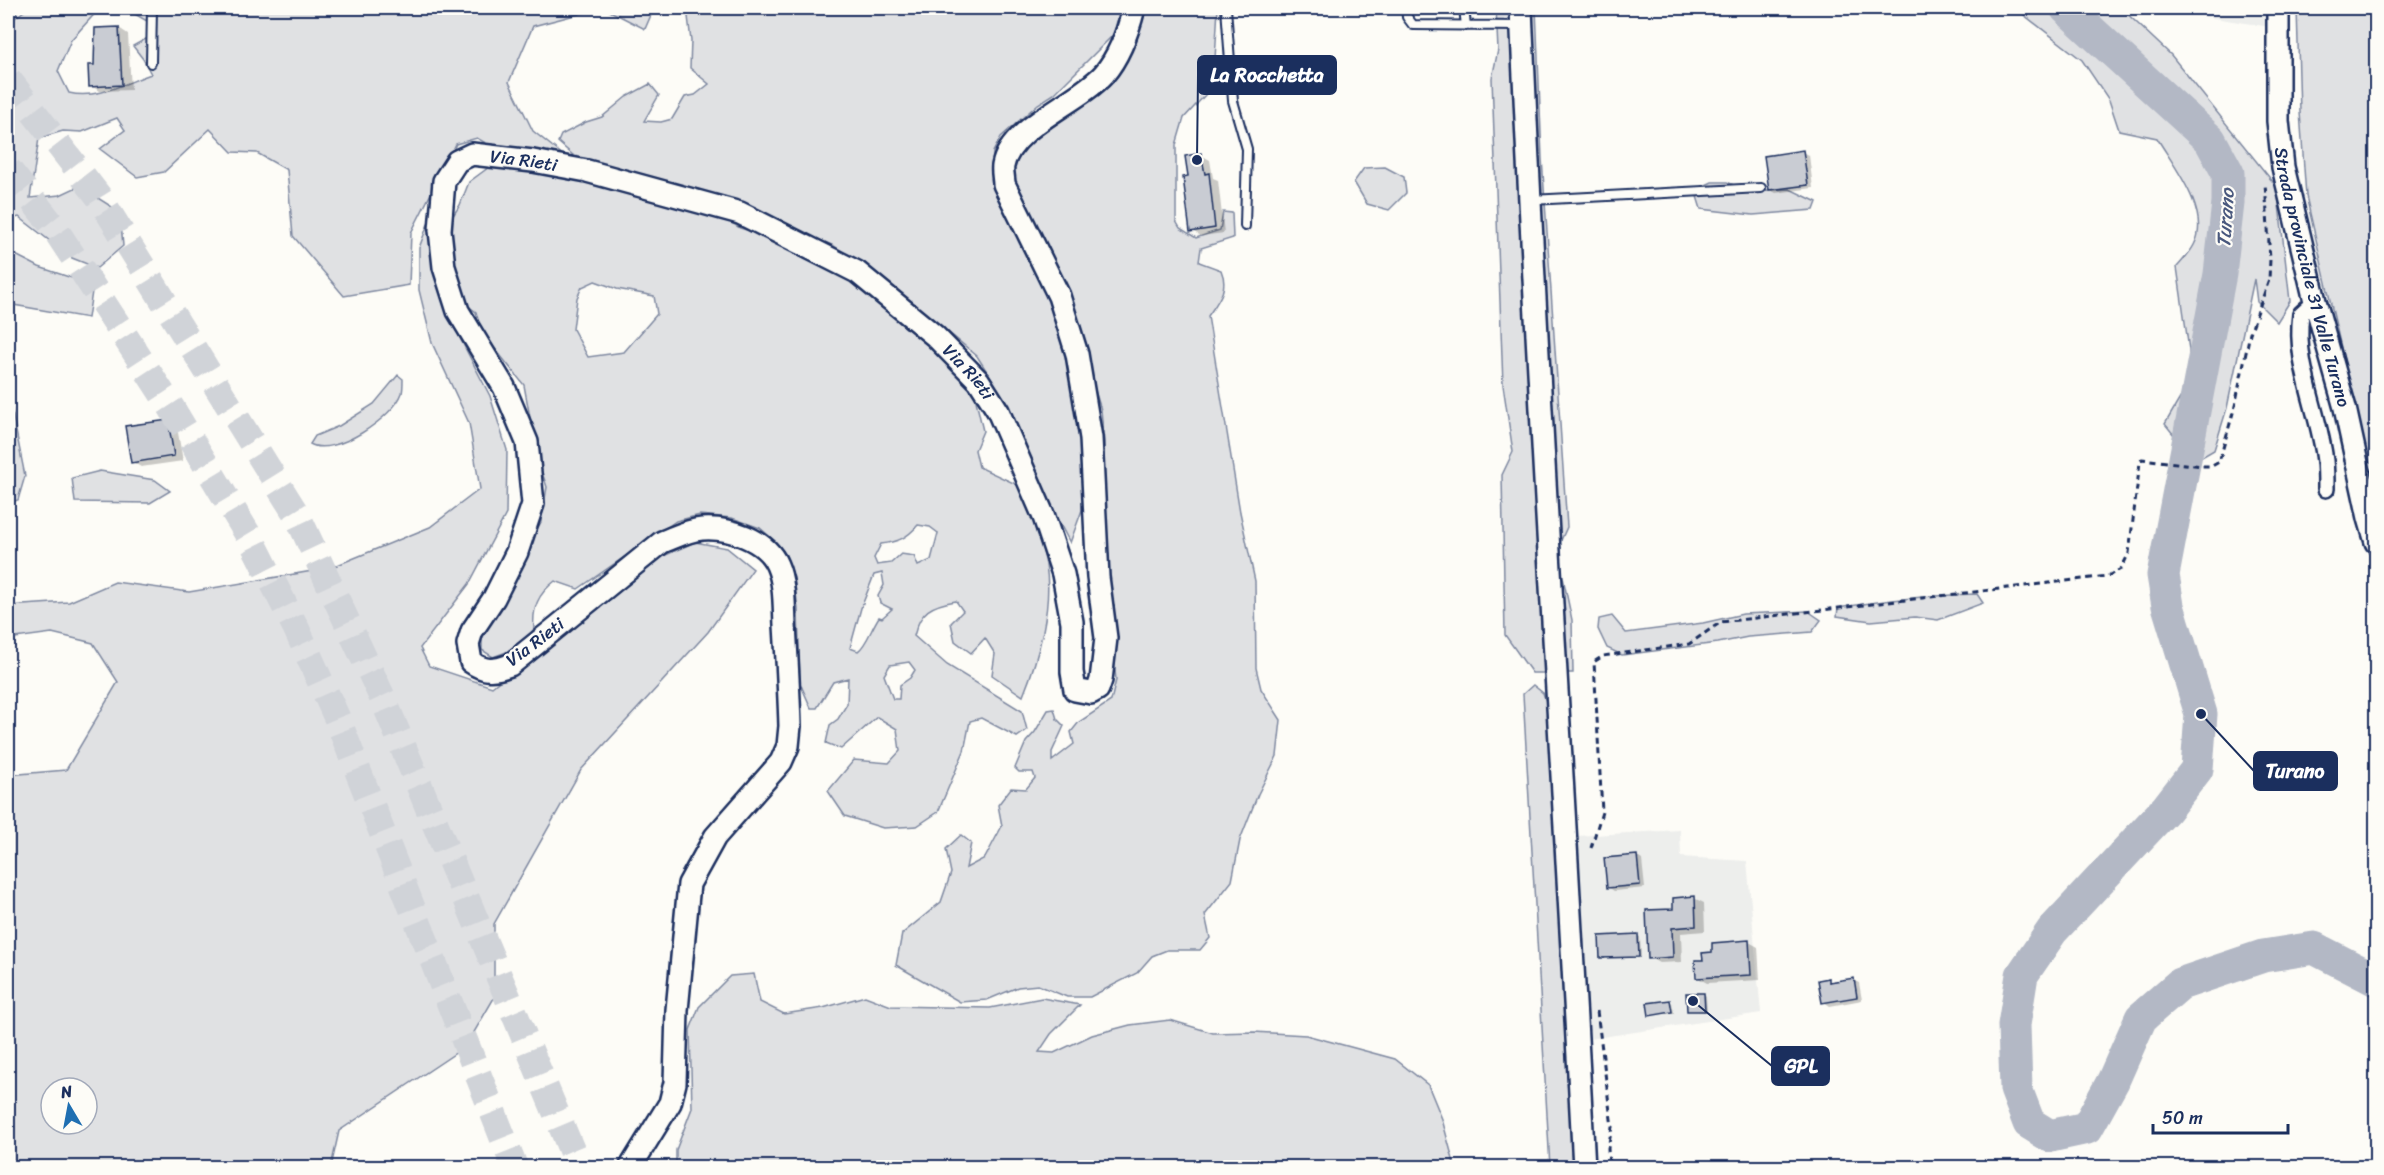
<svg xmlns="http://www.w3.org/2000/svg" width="2384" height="1175" font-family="Sriracha,sans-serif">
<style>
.built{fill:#edeeec}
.green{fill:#e0e1e3;stroke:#7e88a0;stroke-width:1.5;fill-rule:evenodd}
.shadow{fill:#0003}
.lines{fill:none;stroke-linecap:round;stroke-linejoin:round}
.river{stroke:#b3b8c5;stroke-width:33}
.building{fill:#c9ccd3;stroke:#1b2f5e;stroke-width:1.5}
.highway-tunnel{stroke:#d0d3d8;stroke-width:27;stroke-dasharray:27 14;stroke-linecap:butt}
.lane-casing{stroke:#1b2f5e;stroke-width:12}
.street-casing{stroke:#1b2f5e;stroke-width:20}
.secondary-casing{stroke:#1b2f5e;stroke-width:26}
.path{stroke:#1b2f5e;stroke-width:3;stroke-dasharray:6 4.5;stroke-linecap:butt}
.lane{stroke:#fdfcf7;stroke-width:8}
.street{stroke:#fdfcf7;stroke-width:15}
.secondary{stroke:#fdfcf7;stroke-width:21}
.labels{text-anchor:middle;stroke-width:4.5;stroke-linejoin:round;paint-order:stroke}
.street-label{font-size:18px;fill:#1b2f5e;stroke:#fdfcf7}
.water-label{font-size:20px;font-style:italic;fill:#49587d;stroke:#fdfcf7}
.leader{fill:none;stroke:#1b2f5e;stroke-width:2}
.callout-dot{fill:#1b2f5e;stroke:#fdfcf7;stroke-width:2}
.callout{fill:#1b2f5e;stroke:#1b2f5e;stroke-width:2}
.callout-label{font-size:20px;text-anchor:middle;font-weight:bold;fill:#fff}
</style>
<rect width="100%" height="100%" fill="#fdfcf7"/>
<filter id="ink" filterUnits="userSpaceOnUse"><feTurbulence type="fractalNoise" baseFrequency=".0167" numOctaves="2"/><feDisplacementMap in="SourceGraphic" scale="12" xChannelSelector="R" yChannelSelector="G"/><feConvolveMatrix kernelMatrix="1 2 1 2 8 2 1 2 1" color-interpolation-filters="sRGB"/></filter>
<g filter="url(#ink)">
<path class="built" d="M2152,8H2272L2270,27Z
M1680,830L1681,857L1747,861L1761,1013L1589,1039L1576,836Z"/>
<path class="green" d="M28,8H100L71,40L58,71L69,93C97,100 125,83 151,74L143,59L133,46L155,34L147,21L135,14L136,8H602L533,26L509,82L533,131L573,163L503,153L477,138L456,144L411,233L409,285L344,296L293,236L287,170L257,153L232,152L210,129L164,172L137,177L100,149L125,130L117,118L82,132L63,131L39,138L30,198L60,195L79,186L120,212L123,246L97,268L72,258L19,217L8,220V23Z
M604,8H654L645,29Z
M687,8H1120L1114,34L1054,94L1038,104L1001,137L993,152L992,175L1002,205L1054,312L1076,397L1084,478L1082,510L1070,543L1004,417L993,381L977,356L901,293L859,263L834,246L778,222L589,169L558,142L561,135L586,122L602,117L626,97L650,84L659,95L644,121L661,122L672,119L685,97L695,95L709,84L690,68L691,41Z
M1146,8H1218L1215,59L1207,93L1184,118L1176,145V221L1180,228L1196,238L1220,230L1223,212L1232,213L1233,238L1201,248L1199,262L1221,270C1229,289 1219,300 1208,316L1240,512L1255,581L1256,668L1261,689L1281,720L1277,756L1258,794L1240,840L1232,881L1205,915L1210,938L1200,950H1167L1152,956L1137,973L1090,997H1067L1038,985L1018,987L987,1000L960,1002L896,965L902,934L941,902L951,873L946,849L961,835L971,843L966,868L985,858L1002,826L998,805L1011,788L1026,789L1035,778L1033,772H1019L1015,768L1026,742L1035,732L1048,710L1054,709L1057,719L1064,726L1052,752V761L1074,744L1071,732L1079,722L1111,701L1116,680L1105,574L1104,441L1101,410L1077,331L1014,182L1013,161L1023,144L1135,36Z
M1496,8H1536L1542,158L1567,527L1557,549L1572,620L1573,673H1532L1505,635L1502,475L1513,452L1503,385L1492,78L1498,50Z
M2015,8H2121L2171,55L2277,187L2290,301L2277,322L2257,302L2254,279L2227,408L2214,450L2195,461L2165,424L2189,383V350L2177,267C2183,260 2190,253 2194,245C2212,213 2173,165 2157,138L2119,130L2109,100L2082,60Z
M2297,8H2376V499L2306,196L2300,112Z
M496,162L545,171L713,211L740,228L760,234L810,257L863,288L945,358L974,392L983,431L975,450L979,467L1020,486C1030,512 1041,538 1046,565C1053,606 1038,659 1023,696L992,675L995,654L985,638L971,653L955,641L951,623L963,611L956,601C931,605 920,611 914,636L947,665L1022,711L1027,730L1017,737L981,718L970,721L964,751L938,812L917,826L883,828L845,816L828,791L854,760L889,763L900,751L897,729L877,717L841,749L826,743L830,725L838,719L847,704L848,678L833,682L817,708H811L800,683L798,609L794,578L786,555L776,542L760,528L732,518L700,515L676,521L578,589L555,581C538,594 532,608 534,629L520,647L493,657L482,650V625L541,522L547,487L538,461L524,385L481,331L476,312L463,302L455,282L447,225L460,205L469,182ZM595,281L617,289L654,296L657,314L624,352L588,357L573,329L577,298L582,287ZM918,525L930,527L938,533L931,560L918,566L914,556L901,554L891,563L877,565L874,558L881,544C898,542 907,538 918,525ZM882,573L884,585L878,596L880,603L892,609L882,618L879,617C872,627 866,646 858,651L850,648L861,608L874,575ZM909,662L915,670L910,678L900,685L899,699H893L884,675L890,665Z
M1385,167L1404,177L1406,193L1389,210L1367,204L1354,182L1364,168Z
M1712,182H1727L1748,191L1790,189L1817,202L1814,210L1753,215L1701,209L1695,190Z
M428,224L432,254L447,313L490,396L507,450L506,514L469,584L420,648L429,666L492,687L641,566L695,542L727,548L753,569L708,632L581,770L494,924V998L466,1046L339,1131L331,1167L8,1168V775L66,770L118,682L93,643L52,633L8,639V606L69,602L115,582L189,592L330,568L430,527L480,489L469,423L432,343L419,290V248ZM51,1088H87V1124H51Z
M8,251L39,267L93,285L88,318L8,304Z
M398,375L403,379C403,383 403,389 402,393C394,417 334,458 310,444L315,436L339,426L374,404Z
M8,391L25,476L18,500L8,503Z
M100,471L155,480L170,491L150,503L75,502L72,478Z
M1977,594L1983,603L1938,620L1915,617L1871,621L1837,616L1838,608C1885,600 1930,595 1977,594Z
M1808,611L1821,620L1812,632L1748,637L1718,643L1622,655L1607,648L1598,629L1599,619L1612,616L1626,633L1703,623L1743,614Z
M1533,685L1543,693L1552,718L1578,1167H1550L1523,694Z
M754,974L760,1002L784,1014L823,1008L865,996L891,1006L990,1008L1042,998L1080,1005L1051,1034L1039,1052L1054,1053L1092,1035L1130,1025L1170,1020L1213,1033L1254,1032L1306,1035L1395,1059L1428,1085L1442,1119L1455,1167H676V1150L692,1108L690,1030L699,1007L730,976Z"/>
<path class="shadow" d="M119,28L128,34L131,90L100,91L91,86L96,66V29Z
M1803,152L1809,155L1813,188L1776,193L1770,190Z
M1201,155L1210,160L1213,178L1218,180L1224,233L1201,236L1192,231L1190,177Z
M168,421L177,427L183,461L141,467L132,462Z
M1636,856L1642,860L1645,888L1614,891L1608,887Z
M1694,898L1704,903L1705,931L1681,933L1682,962L1659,963L1650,958L1675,910Z
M1638,936L1640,937L1641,957H1601Z
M1749,942L1758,947L1760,980L1707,983L1698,978L1714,953Z
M1828,980L1834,983L1853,980L1859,983L1862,1000L1830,1006L1824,1002Z
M1704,994L1706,996L1707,1012L1688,1010Z
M1670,1001L1672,1003L1674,1013L1651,1015Z"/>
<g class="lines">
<path class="river" d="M2066,8L2210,140L2228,173V203L2220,274L2163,575L2168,606L2201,714L2197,769L2166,809L2052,931L2022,975L2014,1025L2016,1089L2029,1123L2050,1136L2087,1128L2113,1081L2141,1018L2180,984L2263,956L2314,948L2376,980"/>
</g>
<path class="building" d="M119,27L122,85L89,87L88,65H94L95,28Z
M1803,150L1808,185L1769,190L1764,156Z
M1201,153L1205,174L1209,173L1215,228L1190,232L1183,177L1188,176L1185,156Z
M168,420L174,456L131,463L125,426Z
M1637,855L1640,885L1607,888L1604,858Z
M1695,896L1696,926L1672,928L1673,957L1648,959L1646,910L1673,909V898Z
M1638,934L1639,957L1600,958L1599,936Z
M1749,940L1751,975L1696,978L1695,960H1703L1702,953L1712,952V943Z
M1829,978V982L1854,978L1857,997L1822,1003L1818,980Z
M1686,993H1704L1705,1011H1687Z
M1670,1000L1672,1012L1649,1016L1647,1003Z"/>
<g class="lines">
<path class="highway-tunnel" d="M8,79L99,197L298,517L383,699L579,1168
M8,169L53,226L171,407L253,543L296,628L337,718L515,1168"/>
<g class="lane-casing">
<path id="lane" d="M1226,8L1233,101L1247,149L1245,226
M1406,8L1407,17L1413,25L1521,26
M1464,8L1466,26
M8,13L13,8
M151,63L152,8
M1531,200L1761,188"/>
</g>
<g class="street-casing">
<path id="street" d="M2315,301L2301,314C2294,364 2319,411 2325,461C2326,470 2326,479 2326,489"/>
</g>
<g class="secondary-casing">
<g id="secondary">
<path d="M1521,8C1537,394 1564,781 1584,1168"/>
<path id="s1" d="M2278,8V121L2283,167L2315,301L2345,408L2369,518L2376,542"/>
<path id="s2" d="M630,1168L670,1103L675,1083L677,1010L689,884L715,837L781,762L788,746L790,726C789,692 787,659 785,625C784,606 785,583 777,565C766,539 728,527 702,529C688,530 675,537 662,542L510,665C494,671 485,672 471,662L468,644L472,631L494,598L517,552L533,504L527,442L504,387L458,311L444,267L440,230L444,181L457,161L472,154L533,161L587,171L740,213L857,272L935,336L979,381L998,411L1044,517L1063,574L1072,622V672L1075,690L1091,693L1098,689L1101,680L1106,638L1098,577L1091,438L1077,354L1059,296L1004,184C1004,179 1002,171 1003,166C1010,127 1078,103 1104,74C1120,55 1128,32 1134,8"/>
</g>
</g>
<path class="path" d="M1591,848L1602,812L1594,662L1603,656L1689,644L1721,622L2108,576L2121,569L2129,553L2140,462L2142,459L2202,466H2212L2219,462L2235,406L2250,333L2269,280L2270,259L2265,183
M1597,1011L1612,1127L1608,1148L1609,1168"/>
<use href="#lane" class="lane"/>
<use href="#street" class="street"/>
<use href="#secondary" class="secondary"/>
</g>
</g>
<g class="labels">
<g class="street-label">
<text dy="6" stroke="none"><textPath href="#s2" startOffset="1626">Via Rieti</textPath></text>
<text dy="6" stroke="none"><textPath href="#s1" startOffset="273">Strada provinciale 31 Valle Turano</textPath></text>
<text dy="6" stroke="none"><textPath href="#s2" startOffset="2130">Via Rieti</textPath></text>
<text transform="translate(535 642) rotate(-37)" y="6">Via Rieti</text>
</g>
<g class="water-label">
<text transform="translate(2225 218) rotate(-86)" y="7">Turano</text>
</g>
</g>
<path class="leader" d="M1197 160L1198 75M2201 714L2254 771M1693 1001L1772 1066"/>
<g class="callout-dot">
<circle cx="1197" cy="160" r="6"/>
<circle cx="2201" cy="714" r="6"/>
<circle cx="1693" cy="1001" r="6"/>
</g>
<g class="callout">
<rect x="1198" y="56" width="138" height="38" rx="6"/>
<rect x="2254" y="752" width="83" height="38" rx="6"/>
<rect x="1772" y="1047" width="57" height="38" rx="6"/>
</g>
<g class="callout-label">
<text x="1267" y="82">La Rocchetta</text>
<text x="2295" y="778">Turano</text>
<text x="1801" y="1073">GPL</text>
</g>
<rect width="2384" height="1175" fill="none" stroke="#fdfcf7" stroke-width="30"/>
<rect x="15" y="15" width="2354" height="1145" fill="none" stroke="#1b2f5e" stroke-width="2" filter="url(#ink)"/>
<g transform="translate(69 1106) rotate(350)"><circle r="28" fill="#fdfcf7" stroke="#a3aaba" stroke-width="1.5"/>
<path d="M0-4.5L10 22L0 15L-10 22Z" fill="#1f6fb2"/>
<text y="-9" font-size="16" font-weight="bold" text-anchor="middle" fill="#1b2f5e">N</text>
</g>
<path d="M2153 1124v9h135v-9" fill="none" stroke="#1b2f5e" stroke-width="3"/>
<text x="2162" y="1124" font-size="18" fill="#1b2f5e" stroke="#fdfcf7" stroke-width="4.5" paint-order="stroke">50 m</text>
</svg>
